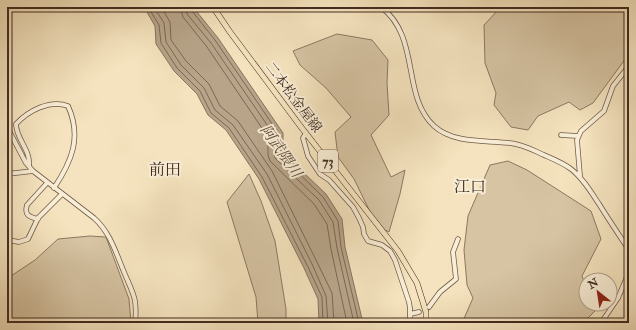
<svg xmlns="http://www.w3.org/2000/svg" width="636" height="330" font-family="'IM FELL Double Pica','Noto Serif JP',serif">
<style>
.green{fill:#d6c4a3;stroke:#8c7862}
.water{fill:#b7a489;stroke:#88745f}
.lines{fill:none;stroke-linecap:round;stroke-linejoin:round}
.shore{stroke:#7c6855;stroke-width:1}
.minor-casing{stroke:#6e5948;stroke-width:5.5}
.major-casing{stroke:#422b21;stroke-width:6}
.minor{stroke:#f8edd5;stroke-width:4}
.major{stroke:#f4e3be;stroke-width:5}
.labels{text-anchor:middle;stroke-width:4;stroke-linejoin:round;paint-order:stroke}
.shield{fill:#f8edd5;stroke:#796557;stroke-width:1}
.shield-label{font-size:13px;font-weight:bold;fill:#422b21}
.street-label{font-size:14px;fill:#422b21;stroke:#f8edd5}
.water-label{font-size:15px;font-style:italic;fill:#654f40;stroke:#f8edd5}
.quarter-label{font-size:16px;fill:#422b21;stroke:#f8edd5}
</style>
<rect width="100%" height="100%" fill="#f4e3be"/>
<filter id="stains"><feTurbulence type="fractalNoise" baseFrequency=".005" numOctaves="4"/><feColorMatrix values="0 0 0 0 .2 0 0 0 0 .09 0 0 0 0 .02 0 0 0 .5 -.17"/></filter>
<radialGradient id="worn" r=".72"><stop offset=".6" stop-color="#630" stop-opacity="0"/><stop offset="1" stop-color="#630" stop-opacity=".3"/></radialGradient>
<path class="green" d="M582,7H629V54L593,103L580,110L569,102L538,116L528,130L511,127L494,105L496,93L485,63L484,25L498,10L525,8L578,11Z
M337,34L372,40L388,60L387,83L389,115L371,135L391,177L405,170L400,194L389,232L377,226L354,179L338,157L335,132L351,117L326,88L300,65L293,51Z
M508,161L527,170L591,211L601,239L582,276L586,287V304H592L595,311L583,323H462L473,298L467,285L464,250L468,216L490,165Z
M249,174L261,201L275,241L286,309V323H258L256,297L227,202Z
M90,236L106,237L129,299L131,323H96L91,320L69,323H7V274L11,276L35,260L58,239Z"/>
<path class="water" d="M144,7H193L218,38L283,133V153L326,194L342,219L345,247L363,323H319L318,299L304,268L259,179L226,130L208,115L197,94L174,71L156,44L155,26Z"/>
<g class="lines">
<path class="shore" d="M148,7L159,25L161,43L177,68L200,91L211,113L229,128L262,177L308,267L322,297L323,323
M154,7L164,23L166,42L181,65L204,88L215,110L233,125L267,174L312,264L326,296L328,323
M161,7L170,22L171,40L186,61L209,84L220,106L238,121L272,171L317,262L332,293L334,323
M180,7L183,17L207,47L268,137V155L270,161L314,204L327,224L331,249L347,323
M186,7L187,14L211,43L274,135V153L275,158L319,200L333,222L337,248L354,323
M191,7L192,11L215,40L279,134L280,155L323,197L338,221L341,247L359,323"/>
<g class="minor-casing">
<path id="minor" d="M381,7C421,37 401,96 434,126C454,144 485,140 510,143C522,144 533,150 544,155C553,159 563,163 571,169C583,178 591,192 599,204C609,220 619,235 629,250
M7,127L26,163L33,171L94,218C110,232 116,253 124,272C128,282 133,291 135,301C136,309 136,316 135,323
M306,133L303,138L308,156L320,174L329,180L353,207L359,218L363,227L364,234L368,241L382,245L390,251L395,260L409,302L410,308V323
M561,135L578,136
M29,166C31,150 16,139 16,124C28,111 50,99 68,106C82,137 72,161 54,188
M7,174L33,171
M580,176L577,140L581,131L604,111L613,86L629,66
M38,219C29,217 24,215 27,205L47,183
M7,240L19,242L28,239L38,218L62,194
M429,307L440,292L456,279L453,252L458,239
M410,314L419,312
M601,323L618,298L629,272"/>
</g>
<g class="major-casing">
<path id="major" d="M213,7L230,32L301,127L398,251L417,283L426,312V323"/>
</g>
<use href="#minor" class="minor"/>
<use href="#major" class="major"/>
</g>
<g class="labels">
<rect class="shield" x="318" y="150" width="20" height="22" rx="3"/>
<g class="shield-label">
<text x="328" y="166">73</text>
</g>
<g class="street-label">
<text transform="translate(294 97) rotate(53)" y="5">二本松金屋線</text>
</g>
<g class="water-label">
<text transform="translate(281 151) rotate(55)" y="5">阿武隈川</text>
</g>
<g class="quarter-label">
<text x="165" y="175">前田</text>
<text x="470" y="192">江口</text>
</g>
</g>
<rect width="636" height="330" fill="none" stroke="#f4e3be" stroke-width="24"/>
<rect x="8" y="8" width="620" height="314" fill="none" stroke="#422b21" stroke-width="2"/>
<rect x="12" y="12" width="612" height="306" fill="none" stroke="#422b21"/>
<g transform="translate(598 292) rotate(330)"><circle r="19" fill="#f8edd5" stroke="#af9f8d"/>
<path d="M0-3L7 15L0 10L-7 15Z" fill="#8f2418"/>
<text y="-6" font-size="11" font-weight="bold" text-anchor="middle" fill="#422b21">N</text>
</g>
<rect width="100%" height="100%" filter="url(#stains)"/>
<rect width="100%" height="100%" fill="url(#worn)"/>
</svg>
